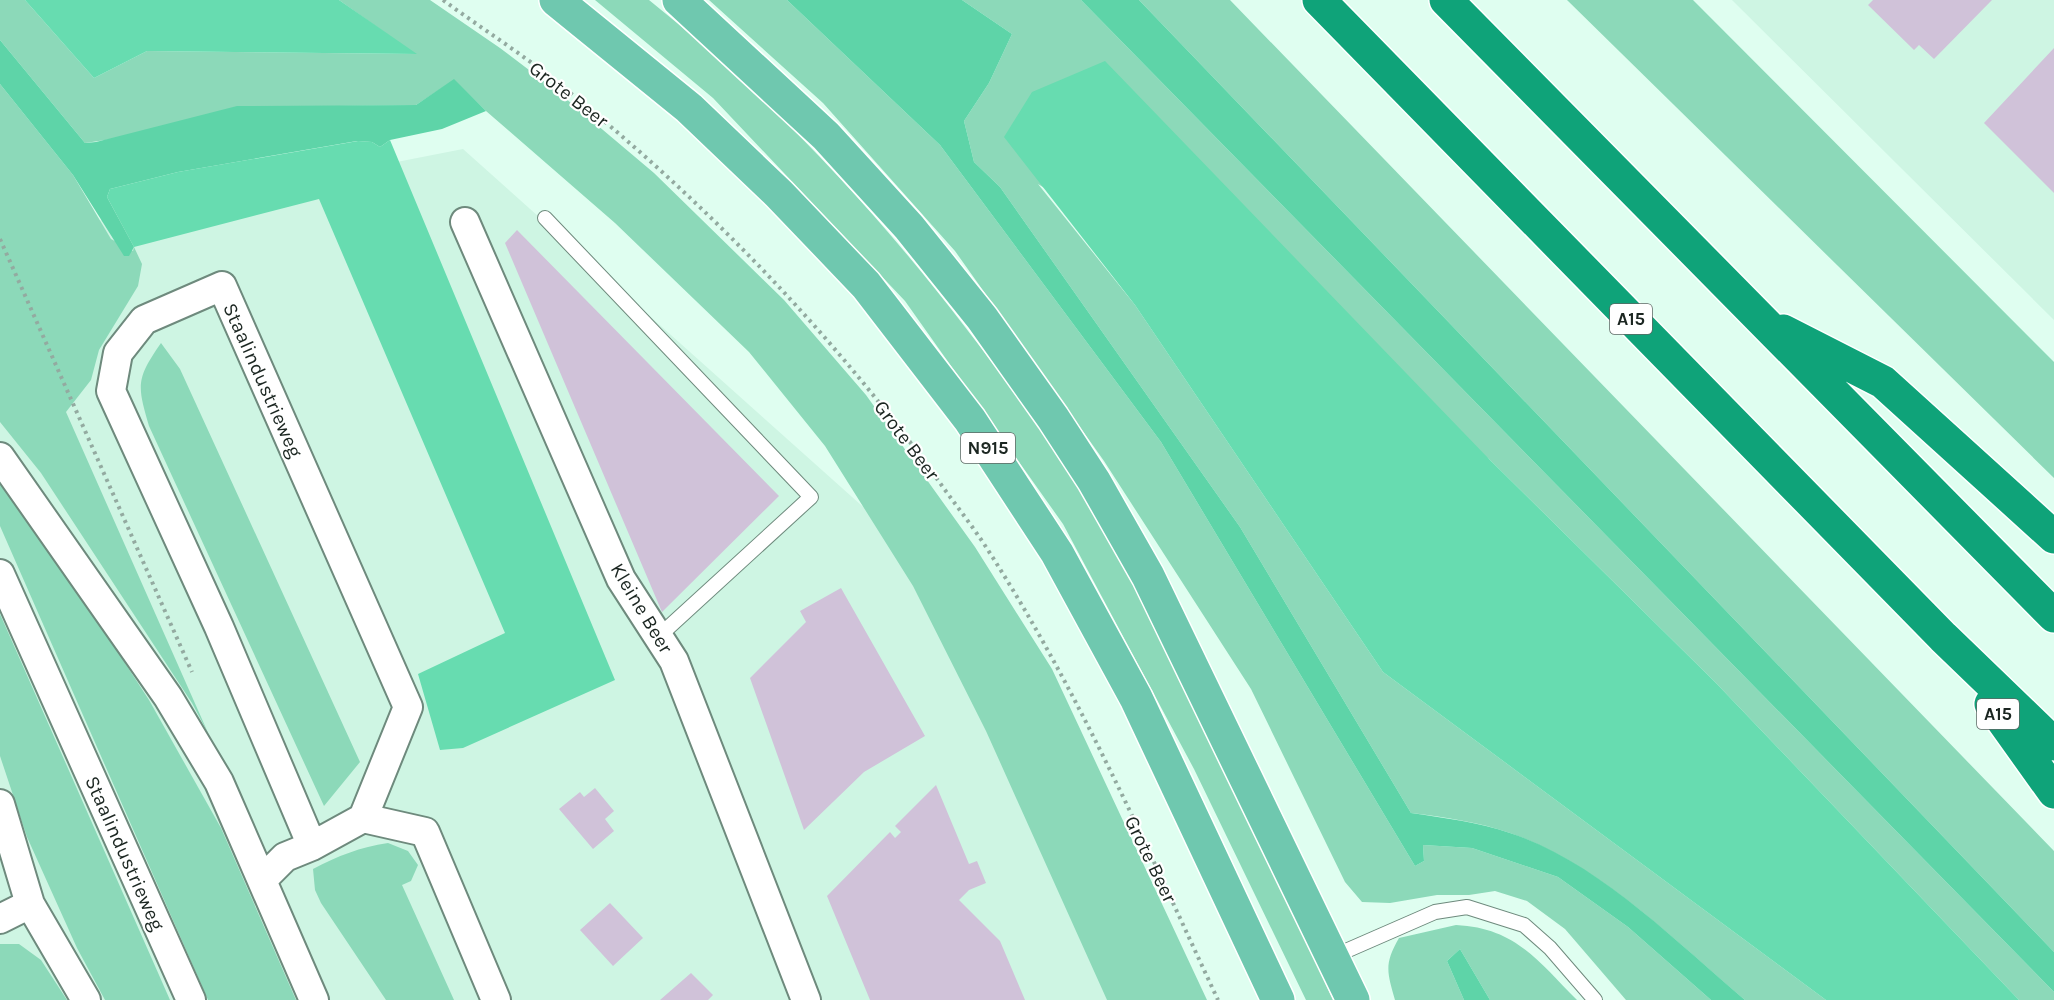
<svg xmlns="http://www.w3.org/2000/svg" width="2054" height="1000" font-family="Karla,sans-serif">
<style>
.built{fill:#cef5e3}
.green{fill:#8cd9b9}
.forest{fill:#67dcb0}
.water{fill:#5ed4a8}
.building{fill:#d0c2d9}
.lines{fill:none;stroke-linecap:round;stroke-linejoin:round}
.service-casing{stroke:#6e8a7d;stroke-width:16}
.minor-casing{stroke:#6e8a7d;stroke-width:32}
.primary-casing{stroke:#fff;stroke-width:36}
.motorway-casing{stroke:#fff;stroke-width:36}
.path{stroke:#93aaa0;stroke-width:4;stroke-dasharray:3 4.5;stroke-linecap:butt}
.service{stroke:#fff;stroke-width:14}
.minor{stroke:#fff;stroke-width:28}
.primary{stroke:#6fc8af;stroke-width:33}
.motorway{stroke:#0fa379;stroke-width:33}
.labels{text-anchor:middle;stroke-width:4.5;stroke-linejoin:round;paint-order:stroke}
.shield{fill:#fff;stroke:#5f6764;stroke-width:1.5}
.shield-label{font-size:18px;font-weight:bold;fill:#1b2621}
.street-label{font-size:20px;fill:#1b2621;stroke:#fff}
</style>
<rect width="100%" height="100%" fill="#dffef0"/>
<path class="built" d="M1732,0H2054V320Z
M463,149L908,547L1144,1000H0V240Z"/>
<path class="green" d="M0,0H25L94,78L147,51L415,54L339,0H430L500,48L558,92L654,173L784,300L866,395L975,547L1052,669L1207,1000H1107L986,731L913,586L825,446L749,352L615,223L486,111L454,80L416,105L338,106L85,143L0,40Z
M595,0H649C768,95 873,207 965,327C997,369 1030,411 1059,456C1167,628 1248,816 1333,1000H1306L1194,769L1063,524L905,301L713,98Z
M709,0H787L940,145L1161,442L1415,866L1424,861L1423,845L1472,848L1558,877L1628,927L1711,1000H1626L1565,929L1527,901L1495,891L1469,895H1437L1390,903L1362,902L1345,882L1251,689L1104,461L955,251L823,103Z
M962,0H1081L2054,992V1000H2019L1716,683L1489,459L1038,184L1135,305L1383,672L1826,1000H1745C1675,941 1598,863 1510,833C1479,822 1444,817 1411,813L1240,527L1000,187L974,162L964,121L989,83L1012,34Z
M1139,0H1230L2054,851V952Z
M1567,0H1693L2054,362V478Z
M0,84L73,175L111,239L133,251L134,247L142,264L138,286L99,350L91,380L66,412L209,735L192,703L41,473L0,422Z
M161,343L180,369L360,762L324,806L149,426C137,385 136,379 161,343Z
M5,478L149,700L221,828L296,1000H208L0,526V480Z
M0,615V614L170,1000H105L77,948L27,837L0,756Z
M388,843L408,851L418,865L411,881L402,885L454,1000H386L321,903L315,890L313,869C338,856 360,847 388,843Z
M1456,925C1516,928 1538,961 1577,1000H1490L1460,949L1447,961L1464,1000H1395C1387,972 1384,964 1399,938Z
M0,944H19L41,960L67,1000H0Z"/>
<path class="forest" d="M25,0H339L417,54L147,51L94,78Z
M1105,61L1489,459L1716,683L2019,1000H1826L1383,672L1135,305L1004,137L1032,92Z
M390,140L615,680L463,748L440,750L418,674L505,633L319,199L134,247L107,197L110,189L178,172L358,141L372,142L380,147Z"/>
<path class="water" d="M787,0H962L1012,34L989,83L964,121L974,162L1000,187L1240,527L1411,813C1444,818 1479,822 1510,833C1598,862 1675,941 1745,1000H1711L1628,927L1558,877L1472,848L1423,845L1424,861L1415,866L1161,442L940,145Z
M1081,0H1139L2054,952V992Z
M0,40L85,143L96,142L237,106L416,105L454,79L486,111L442,129L390,140L380,147L372,142L357,141L178,172L110,189L107,197L134,247L129,256H124L73,175L0,84Z
M1460,949L1490,1000H1464L1447,961Z"/>
<path class="building" d="M1873,0H1992L1934,59L1919,45L1914,50L1868,5Z
M2054,48V193L1984,123Z
M517,230L779,496L662,612L505,243Z
M841,588L925,736L864,772L804,830L750,678L806,622L800,611Z
M936,785L969,864L977,861L986,883L969,890L959,900L1000,941L1025,1000H870L827,896L890,832L895,838L901,832L895,826Z
M595,788L614,811L605,819L614,831L593,849L559,809L580,792L584,797Z
M610,903L643,938L613,966L580,930Z
M691,973L713,995L708,1000H660Z"/>
<g class="lines">
<g class="service-casing">
<path id="service" d="M545,218L811,497L658,637
M1332,957L1435,912L1467,907L1524,925L1550,948L1595,1000"/>
</g>
<g class="minor-casing">
<path id="minor" d="M465,222L621,579L674,661L806,1000
M0,457L168,697L219,782L314,1000
M0,574L191,1000
M0,804L30,904L86,1000
M312,846L219,627L111,391L118,353L144,320L222,286L408,707L363,818
M263,879L285,857L312,846L363,818L425,832L496,1000
M0,919L30,904"/>
</g>
<g class="primary-casing">
<path id="primary" d="M556,0L689,108L779,194L866,285L970,420L1057,553L1136,698L1278,1000
M679,0L826,136L909,227L982,318L1053,418L1094,481L1148,576L1353,1000"/>
</g>
<g class="motorway-casing">
<path id="motorway" d="M1319,0L1943,637L2054,744
M1446,0L2054,616
M1783,331L1883,382L2054,537
M1991,704L2054,792"/>
</g>
<path class="path" d="M443,0C481,28 522,54 558,83C700,197 826,326 933,473C950,498 969,521 986,547C1078,689 1146,846 1218,1000
M0,239L192,672"/>
<use href="#service" class="service"/>
<use href="#minor" class="minor"/>
<use href="#primary" class="primary"/>
<use href="#motorway" class="motorway"/>
</g>
<g class="labels">
<g class="shield">
<rect x="1610" y="304" width="42" height="30" rx="4.5"/>
<rect x="961" y="433" width="54" height="30" rx="4.5"/>
<rect x="1977" y="699" width="42" height="30" rx="4.5"/>
</g>
<g class="shield-label">
<text x="1631" y="325">A15</text>
<text x="988" y="454">N915</text>
<text x="1998" y="720">A15</text>
</g>
<g class="street-label">
<text transform="translate(569 94) rotate(38)" y="7">Grote Beer</text>
<text transform="translate(263 380) rotate(66)" y="7">Staalindustrieweg</text>
<text transform="translate(907 440) rotate(53)" y="7">Grote Beer</text>
<text transform="translate(642 608) rotate(59)" y="7">Kleine Beer</text>
<text transform="translate(125 853) rotate(66)" y="7">Staalindustrieweg</text>
<text transform="translate(1151 859) rotate(64)" y="7">Grote Beer</text>
</g>
</g>
</svg>
